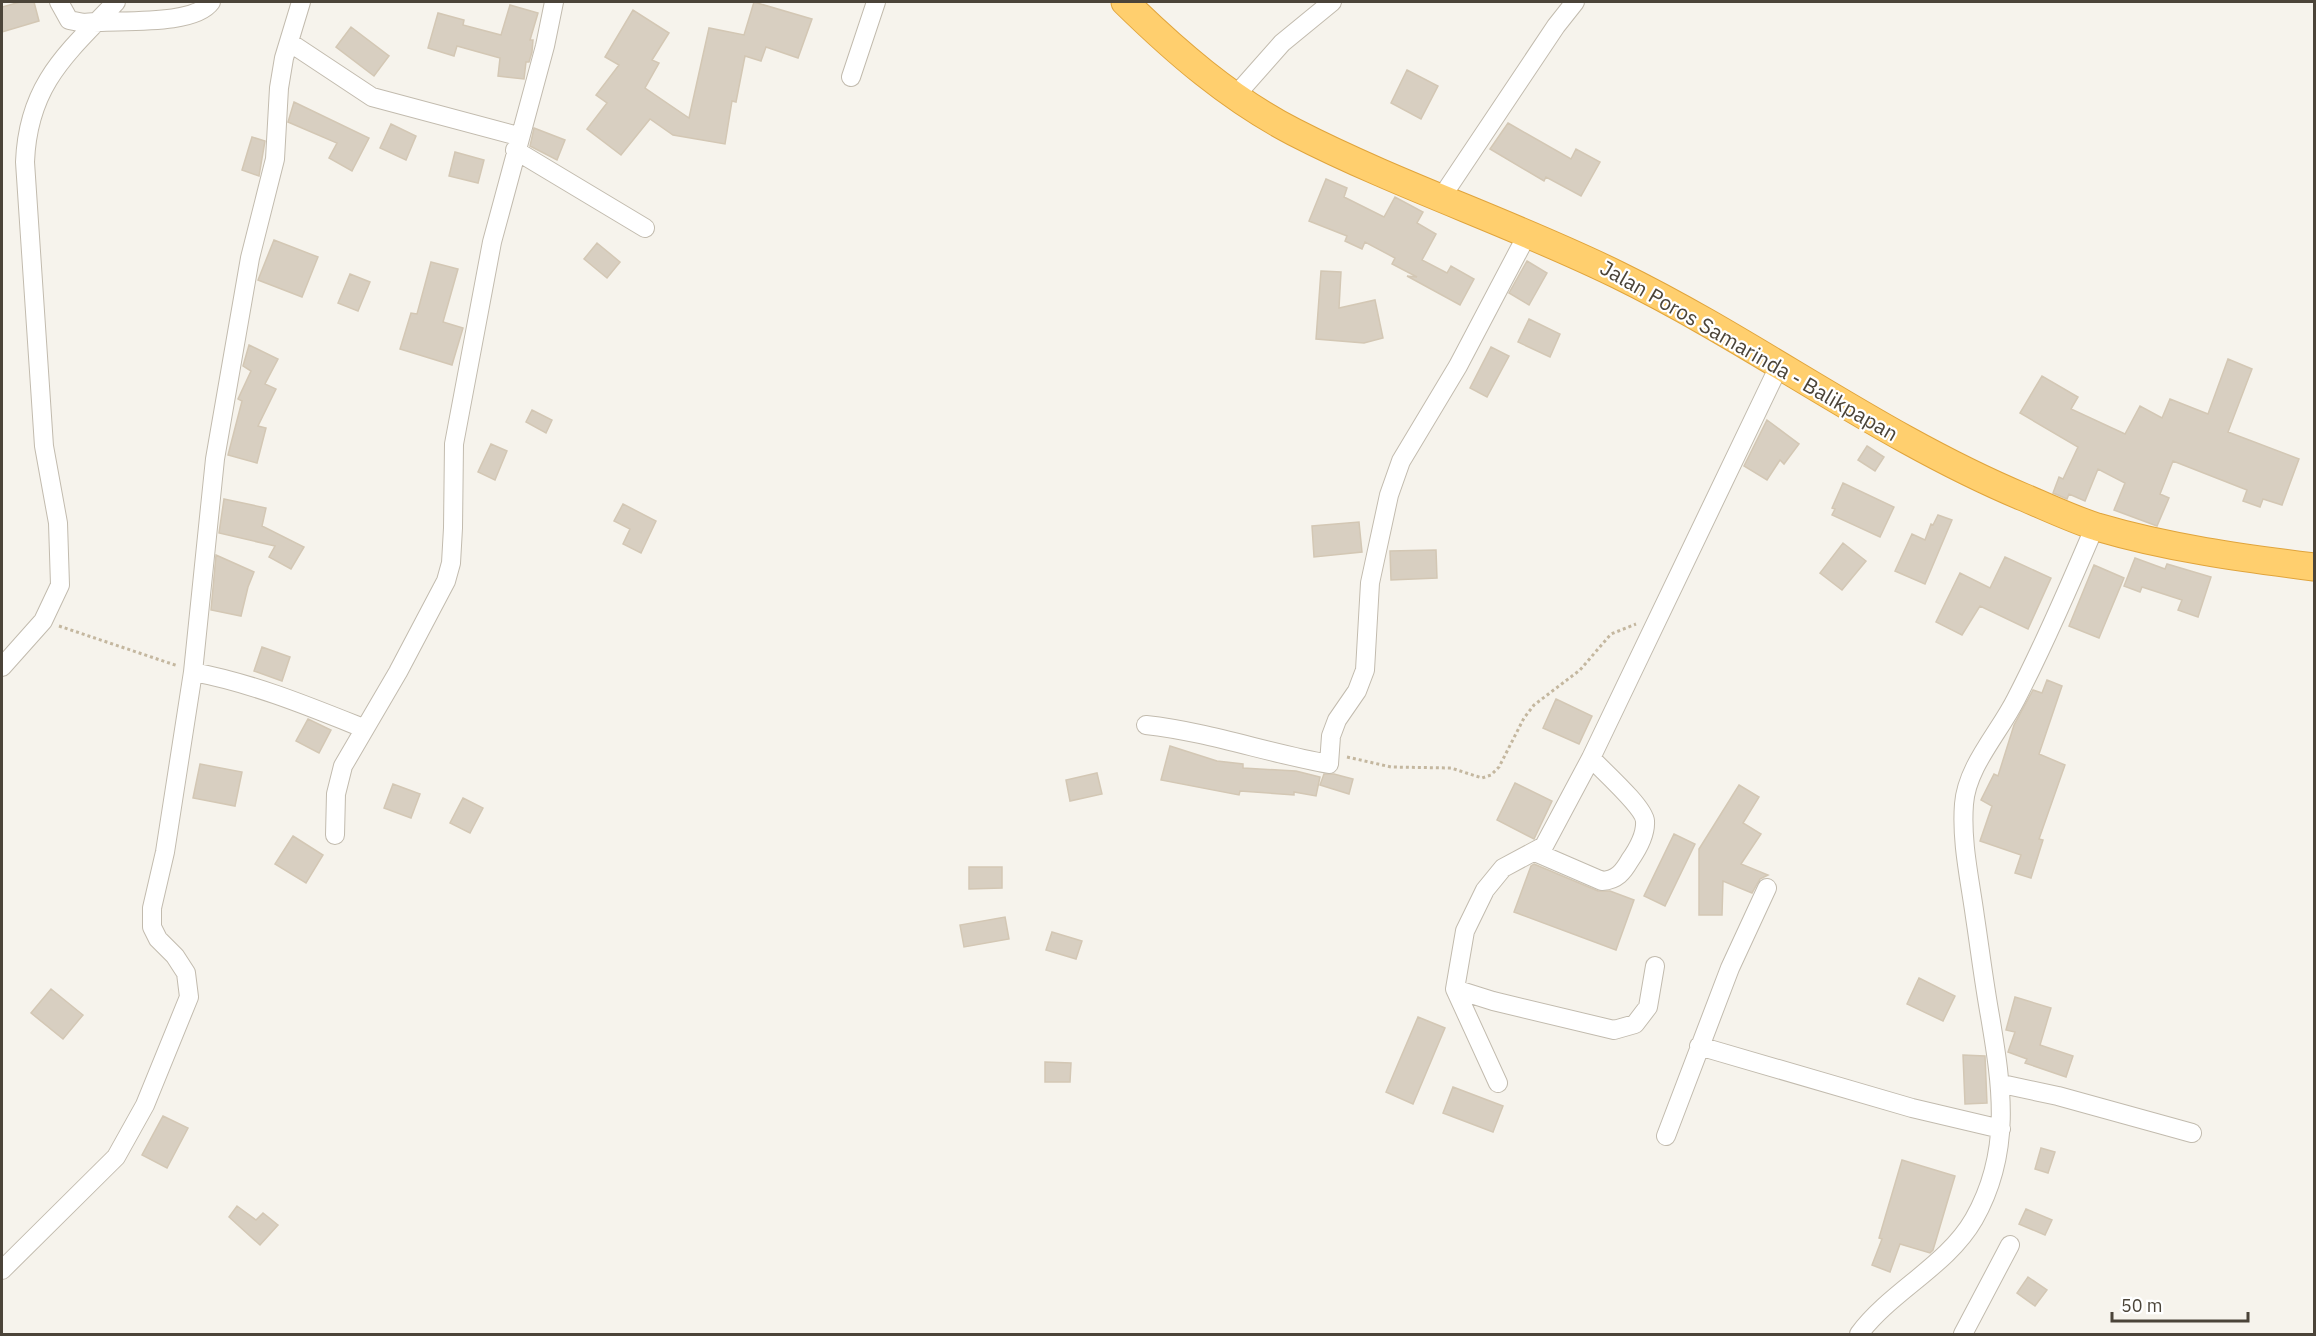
<svg xmlns="http://www.w3.org/2000/svg" width="2316" height="1336" font-family="'IBM Plex Sans',sans-serif">
<style>
.building{fill:#d8cfc1;stroke:#d3c7b4;stroke-width:1.5}
.lines{fill:none;stroke-linecap:round;stroke-linejoin:round}
.minor-casing{stroke:#c2bbae;stroke-width:20}
.highway-casing{stroke:#e0a43c;stroke-width:29}
.path{stroke:#c4b79f;stroke-width:3;stroke-dasharray:3 3;stroke-linecap:butt}
.minor{stroke:#fff;stroke-width:18}
.highway{stroke:#ffcf6e;stroke-width:27}
.labels{text-anchor:middle;stroke-width:4.5;stroke-linejoin:round;paint-order:stroke}
.street-label{font-size:21px;fill:#4b4439;stroke:#fff}
</style>
<rect width="100%" height="100%" fill="#f6f3ec"/>
<path class="building" d="M20,2H34L39,21L2,32V7Z
M754,2L812,19L798,58L766,47L761,61L745,56L736,102L732,101L725,144L673,135L650,119L621,155L587,129L607,103L596,95L619,65L605,57L633,10L669,33L652,60L659,63L645,88L689,118L709,28L744,35Z
M510,5L538,13L530,40H533L532,52L529,62H526L524,79L498,76L500,58L457,46L454,56L428,48L438,13L464,20L463,25L501,35Z
M351,27L389,56L374,76L336,47Z
M1407,70L1438,86L1421,119L1391,103Z
M294,102L369,138L352,171L329,158L337,143L288,122Z
M1508,123L1571,159L1576,149L1600,162L1581,196L1546,177L1544,181L1490,149Z
M391,124L416,136L406,160L380,148Z
M534,128L565,140L557,160L530,146Z
M252,137L265,141L259,176L242,170Z
M455,152L484,160L478,183L449,176Z
M1326,179L1347,188L1344,197L1384,217L1395,197L1423,212L1417,223L1436,234L1422,260L1447,273L1451,266L1474,279L1460,305L1407,276L1417,277L1392,264L1395,258L1365,242L1362,249L1345,241L1347,236L1309,221Z
M274,240L318,257L302,297L258,280Z
M597,243L620,262L607,278L584,259Z
M1527,261L1547,273L1529,305L1509,293Z
M431,262L458,269L443,322L463,328L452,365L400,349L411,313L417,314Z
M1321,271L1341,272L1339,308L1375,300L1383,338L1364,343L1316,339Z
M350,274L370,282L358,311L338,303Z
M1529,319L1560,334L1550,357L1518,342Z
M249,345L278,359L265,384L276,389L258,426L266,428L257,463L228,455L242,401L238,399L251,371L243,366Z
M1491,347L1509,356L1487,397L1470,388Z
M2228,359L2252,369L2228,432L2299,459L2282,505L2263,499L2260,507L2243,501L2247,490L2173,461L2160,494L2169,498L2157,526L2114,510L2125,483L2098,469L2085,501L2069,494L2067,499L2053,493L2059,477L2063,479L2078,447L2020,413L2042,376L2078,397L2071,409L2125,434L2140,406L2162,418L2170,399L2208,414Z
M532,410L552,420L546,433L526,422Z
M1767,420L1799,444L1784,464L1780,460L1767,480L1744,466Z
M491,444L507,451L495,480L478,472Z
M1867,446L1884,457L1875,471L1858,460Z
M1843,483L1894,507L1880,537L1832,515L1835,509L1832,508Z
M224,499L266,508L262,526L304,547L291,569L269,557L275,546L219,533Z
M623,504L656,521L641,553L623,544L630,529L614,521Z
M1938,515L1952,520L1925,584L1895,571L1912,534L1925,540L1931,524L1933,525Z
M1359,522L1362,552L1314,557L1312,526Z
M1843,543L1866,561L1842,590L1820,573Z
M1436,550L1437,578L1391,580L1390,551Z
M216,555L254,572L248,587L241,616L211,610Z
M2005,557L2051,578L2028,629L1980,606L1962,635L1936,622L1960,573L1990,588Z
M2135,558L2165,569L2167,564L2211,577L2198,617L2178,610L2182,600L2142,587L2140,592L2124,586Z
M2094,565L2124,578L2099,638L2069,626Z
M262,647L290,657L282,681L254,671Z
M2047,680L2062,686L2039,754L2065,765L2039,839L2043,840L2031,878L2015,873L2021,855L1980,841L1992,806L1981,800L1994,774L1998,776L2014,725L2033,690L2042,693Z
M1556,699L1592,716L1579,744L1543,728Z
M308,719L331,730L319,753L296,741Z
M1170,746L1217,761L1243,764V768L1296,771L1320,777L1316,796L1294,792V795L1240,791L1239,795L1161,780Z
M200,764L242,772L235,806L193,798Z
M1097,773L1102,794L1070,801L1066,780Z
M1324,774H1334L1353,779L1349,794L1320,785Z
M1515,783L1552,801L1534,839L1497,820Z
M393,784L420,794L411,818L384,808Z
M1739,785L1759,797L1743,823L1761,834L1741,864L1768,875L1760,879L1752,893L1723,881L1722,915H1699V849Z
M463,798L483,808L470,833L450,823Z
M1674,834L1695,844L1665,906L1644,896Z
M293,836L323,855L306,883L275,864Z
M1534,864L1598,891H1610L1634,900L1616,950L1514,912L1531,866Z
M969,867H1002V888L969,889Z
M1005,917L1009,939L964,947L960,925Z
M1052,932L1082,941L1076,959L1046,950Z
M1919,978L1955,996L1943,1021L1907,1004Z
M51,989L83,1015L63,1039L31,1013Z
M2015,997L2051,1008L2040,1045L2073,1056L2066,1077L2025,1063L2027,1059L2008,1052L2015,1032L2006,1030Z
M1418,1017L1445,1028L1413,1104L1386,1092Z
M1963,1055L1985,1056L1987,1103L1965,1104Z
M1045,1062L1071,1063L1070,1082H1045Z
M1453,1087L1503,1106L1493,1132L1443,1113Z
M163,1116L188,1128L167,1168L142,1155Z
M2041,1148L2055,1152L2048,1173L2035,1169Z
M1902,1160L1955,1176L1933,1250L1930,1253L1900,1244L1890,1272L1872,1265L1882,1239L1879,1238Z
M237,1206L256,1220L263,1213L278,1225L260,1245L229,1217Z
M2026,1209L2052,1220L2045,1235L2019,1224Z
M2028,1277L2047,1290L2035,1306L2017,1293Z"/>
<g class="lines">
<g class="minor-casing">
<path id="minor" d="M59,2L69,20L84,23C115,19 193,27 211,2
M289,42L372,97L518,136
M851,77L876,2
M1236,95L1282,43L1332,2
M515,150L645,228
M1441,198L1556,26L1575,2
M2,667L43,621L60,585L58,523L44,446L25,162C28,85 66,54 116,2
M193,672C252,683 308,706 363,728
M1146,725C1209,732 1267,753 1329,764L1331,736L1337,720L1357,691L1365,670L1370,583L1389,495L1401,461L1458,366L1528,233
M335,835L336,794L343,766L398,672L446,581L451,563L453,528L454,444L492,242L545,46L554,2
M1535,852L1602,881C1617,880 1623,872 1630,860C1637,850 1646,835 1645,821C1644,807 1602,770 1591,758
M1455,989L1493,1001L1614,1030L1635,1024L1648,1007L1655,966
M1699,1046L1912,1108L2001,1129
M1498,1083L1455,989L1465,931L1485,890L1503,868L1544,846L1591,758L1779,366
M2002,1084L2058,1096L2192,1133
M1666,1136L1730,968L1767,888
M2,1270L116,1157L145,1105L189,997L186,973L175,956L158,939L152,927V908L165,852L193,672L215,459L250,258L275,159L279,88L284,58L301,2
M1859,1334C1891,1291 1947,1266 1974,1219C2012,1152 2002,1087 1990,1016C1984,983 1980,950 1975,917C1970,880 1961,842 1964,804C1967,766 1999,733 2016,699C2045,643 2070,585 2095,526
M1963,1334L2010,1245"/>
</g>
<g class="highway-casing">
<path id="highway" d="M1125,2C1175,51 1230,99 1294,132C1399,186 1512,223 1618,275C1757,343 1880,437 2023,497C2047,507 2072,519 2097,527C2168,548 2242,558 2314,567"/>
</g>
<path class="path" d="M59,626L178,666
M1347,757L1391,767L1451,768L1482,778L1491,775L1499,767L1524,718L1534,705L1580,670L1611,634L1636,624"/>
<use href="#minor" class="minor"/>
<use href="#highway" class="highway"/>
</g>
<g class="labels">
<g class="street-label">
<text transform="translate(1749 351) rotate(30)" y="7">Jalan Poros Samarinda - Balikpapan</text>
</g>
</g>
<rect width="2316" height="1336" fill="none" stroke="#4b4439" stroke-width="6"/>
<path d="M2112 1312v9h136v-9" fill="none" stroke="#4b4439" stroke-width="3"/>
<text x="2121" y="1312" font-size="18" fill="#4b4439" stroke="#ffffff" stroke-width="4.5" paint-order="stroke">50 m</text>
</svg>
